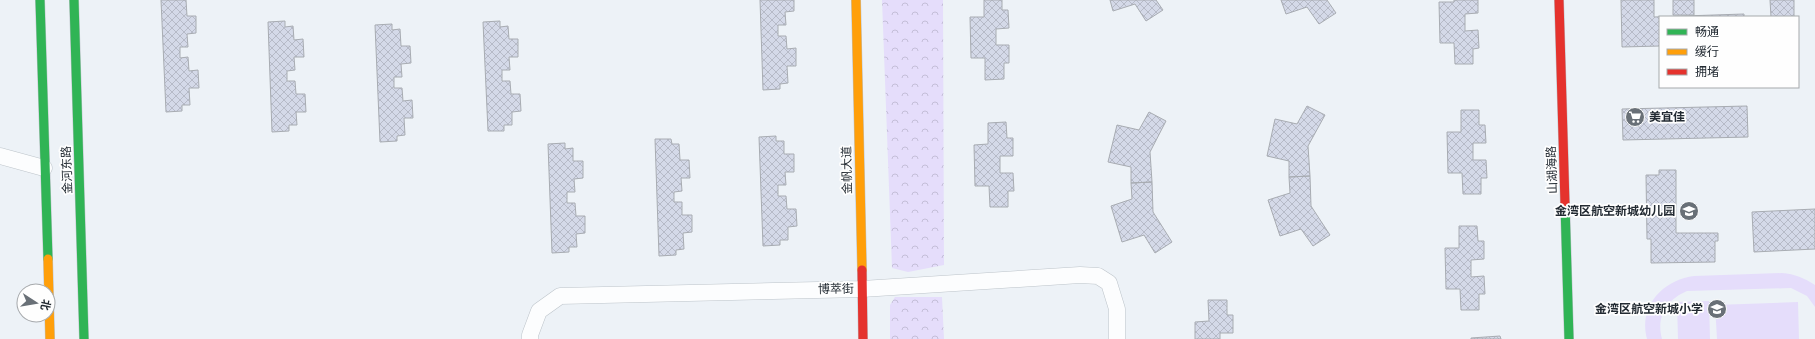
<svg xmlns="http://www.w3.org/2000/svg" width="1815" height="339" font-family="'Source Serif 4','Noto Sans SC',serif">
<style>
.grass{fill:#e5ddfb}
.park{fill:url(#park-crowns)}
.building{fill:url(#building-cross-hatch);stroke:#a8acb2}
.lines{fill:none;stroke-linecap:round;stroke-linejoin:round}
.street-casing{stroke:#bdc4ca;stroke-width:17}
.fast-casing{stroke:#bdc4ca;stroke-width:10}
.slow-casing{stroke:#bdc4ca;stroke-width:10}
.jam-casing{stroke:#bdc4ca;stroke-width:10}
.street{stroke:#fcfdfe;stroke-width:16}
.fast{stroke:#30b455;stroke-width:9}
.slow{stroke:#ff9f0a;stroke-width:9}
.jam{stroke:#e5322d;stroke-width:9}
.labels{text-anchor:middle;stroke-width:3.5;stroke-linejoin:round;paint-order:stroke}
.poi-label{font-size:12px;font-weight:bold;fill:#222a32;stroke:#fefefe;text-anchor:end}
.street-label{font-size:12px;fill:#222a32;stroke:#fefefe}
</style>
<defs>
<pattern id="park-crowns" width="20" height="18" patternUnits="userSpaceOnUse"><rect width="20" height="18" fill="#e5ddfb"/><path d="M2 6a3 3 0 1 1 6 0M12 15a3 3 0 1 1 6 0" fill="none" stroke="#c4bed8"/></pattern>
<pattern id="building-cross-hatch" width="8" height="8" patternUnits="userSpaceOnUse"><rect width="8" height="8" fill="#d4d9e8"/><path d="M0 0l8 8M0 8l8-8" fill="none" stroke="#b6bac7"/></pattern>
</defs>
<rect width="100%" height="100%" fill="#edf2f7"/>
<path class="grass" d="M1782,273C1795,274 1804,278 1815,285V307L1807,296L1791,288L1687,291C1666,300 1656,317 1662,339H1647C1638,306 1663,280 1694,276Z
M1709,301L1710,339H1678L1677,302Z
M1798,302L1799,339H1717L1715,305Z"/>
<path class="park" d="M882,0H943L944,265L908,272L892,268Z
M895,297H942L944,339H890V305Z"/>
<path class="building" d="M161,0H186L187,16H196V33L187,34L188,47H180V58L188,57L189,71L198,70L199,88H189L190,105H182V111L166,112Z
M760,0H794V11L785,12L786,25H778V36H786L787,49L796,48V66H787L788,83L780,84V89L763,90Z
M984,0H1002V10H1008L1009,28L996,29V45H1009V63H1004V79L985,80V58H971L970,17H984Z
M1110,0H1156L1163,10L1146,21L1135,4L1113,11Z
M1281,0H1327L1336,13L1319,24L1307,7L1286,14Z
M1454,0H1478V13L1465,14V31L1478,30L1479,48L1473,49V64H1455L1454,43H1440L1439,2H1454Z
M1621,0H1654V17L1744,14V17H1660V46L1622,47Z
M1673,0H1694V15H1673Z
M1770,0H1794V17H1771Z
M285,21V27L293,26L294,40L303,39L304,57H294L295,70L287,71V81H295L296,94H305L306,112H296L297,125H289V131L272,132L268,22Z
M500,21V27L508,26L509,39H518V57H509L510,70H502V81H510L511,94H520L521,111L512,112V125H504V131H488L483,22Z
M392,24V30L400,29L401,46H410L411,63L401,64L402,77H394V88H402L403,101L412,100L413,118H404L405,135L397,136V141L380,142L375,25Z
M1307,106L1325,115L1308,146L1310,176L1289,177V161L1267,156L1275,119L1297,124Z
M1747,106L1748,137L1623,140L1622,109Z
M1461,110H1479V125H1485L1486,143H1473V160H1486L1487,178H1481V194H1463L1462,173H1448L1447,132H1461Z
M1149,112L1166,121L1150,152L1152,182L1131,183V167L1108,162L1117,125L1139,130Z
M1006,122L1007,138H1013V156H1000V173H1013L1014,191H1008V207H990L989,186H975L974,145L988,144V123Z
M776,136V141H784V154H794V172H785L786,185H778V196H786L787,209H796L797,226L788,227V240H780V245L763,246L759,137Z
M655,139H671L672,144H679L680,160H689L690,178H681L682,191L674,192V202H682V215H692V232L683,233L684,249L676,250V255L659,256Z
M565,143V149L573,148V161H583V178L574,179L575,192H567V203H575L576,216H585V233L576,234L577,247H569V252L552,253L548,144Z
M1659,170H1676V233H1718V241H1715V262L1651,263V239H1647L1646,175H1659Z
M1310,176L1311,206L1330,235L1313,246L1301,229L1280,236L1268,200L1290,193L1289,177Z
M1152,182L1153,212L1172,242L1155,253L1144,235L1122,242L1111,206L1132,199L1131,183Z
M1815,209V249L1754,252L1752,212Z
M1459,226H1477L1478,241H1484V259L1471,260V277L1484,276L1485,294H1479V310H1461L1460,289H1446L1445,248H1459Z
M1208,300H1227V315H1233V333H1220V339H1195V322L1209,321Z
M1500,336L1501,339H1471V338Z"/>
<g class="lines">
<g class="street-casing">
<path id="street" d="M0,156L44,168
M530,339V335L539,311L560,296L862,289L1080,275L1098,276L1109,283L1117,309V339"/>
</g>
<g class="fast-casing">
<path id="fast" d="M40,0L48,259
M74,0L84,339
M1565,204L1569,339"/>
</g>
<g class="slow-casing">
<path id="slow" d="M856,0L862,270
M48,259L50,339"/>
</g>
<g class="jam-casing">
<path id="jam" d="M1559,0L1565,204
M862,270L863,339"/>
</g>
<use href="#street" class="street"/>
<use href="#fast" class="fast"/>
<use href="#slow" class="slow"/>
<use href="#jam" class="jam"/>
</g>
<defs>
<g id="supermarket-disc" transform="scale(1)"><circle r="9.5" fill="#697077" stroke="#fefefe"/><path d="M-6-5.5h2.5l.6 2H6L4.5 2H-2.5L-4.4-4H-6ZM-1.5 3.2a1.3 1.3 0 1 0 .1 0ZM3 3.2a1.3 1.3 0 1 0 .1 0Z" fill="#fff"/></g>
<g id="school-disc" transform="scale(1)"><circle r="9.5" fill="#697077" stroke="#fefefe"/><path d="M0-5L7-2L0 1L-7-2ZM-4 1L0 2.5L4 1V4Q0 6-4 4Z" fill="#fff"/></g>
</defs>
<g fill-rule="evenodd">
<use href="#supermarket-disc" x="1635" y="117"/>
<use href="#school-disc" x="1689" y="211"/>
<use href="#school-disc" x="1717" y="309"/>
</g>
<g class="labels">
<g class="poi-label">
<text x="1649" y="121" text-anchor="start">美宜佳</text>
<text x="1675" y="215">金湾区航空新城幼儿园</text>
<text x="1703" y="313">金湾区航空新城小学</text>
</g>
<g class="street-label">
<text transform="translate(67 170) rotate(-92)" y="4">金河东路</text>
<text transform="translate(847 170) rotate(-91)" y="4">金帆大道</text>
<text transform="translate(1552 170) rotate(-92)" y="4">山湖海路</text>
<text transform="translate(836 289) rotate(-1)" y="4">博萃街</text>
</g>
</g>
<rect x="1659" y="16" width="140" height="72" fill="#fefefe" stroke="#a6a9ac"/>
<rect x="1667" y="29" width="20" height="6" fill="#30b455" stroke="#a6a9ac"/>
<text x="1695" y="36" font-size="12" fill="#222a32">畅通</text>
<rect x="1667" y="49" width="20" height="6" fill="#ff9f0a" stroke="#a6a9ac"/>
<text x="1695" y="56" font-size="12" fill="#222a32">缓行</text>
<rect x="1667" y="69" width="20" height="6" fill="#e5322d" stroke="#a6a9ac"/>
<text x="1695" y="76" font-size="12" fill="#222a32">拥堵</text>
<g transform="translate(36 303) rotate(102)"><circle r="19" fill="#fefefe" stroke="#a6a9ac"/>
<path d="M0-3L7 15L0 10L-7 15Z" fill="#697077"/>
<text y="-6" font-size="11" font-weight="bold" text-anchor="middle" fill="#222a32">北</text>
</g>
</svg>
